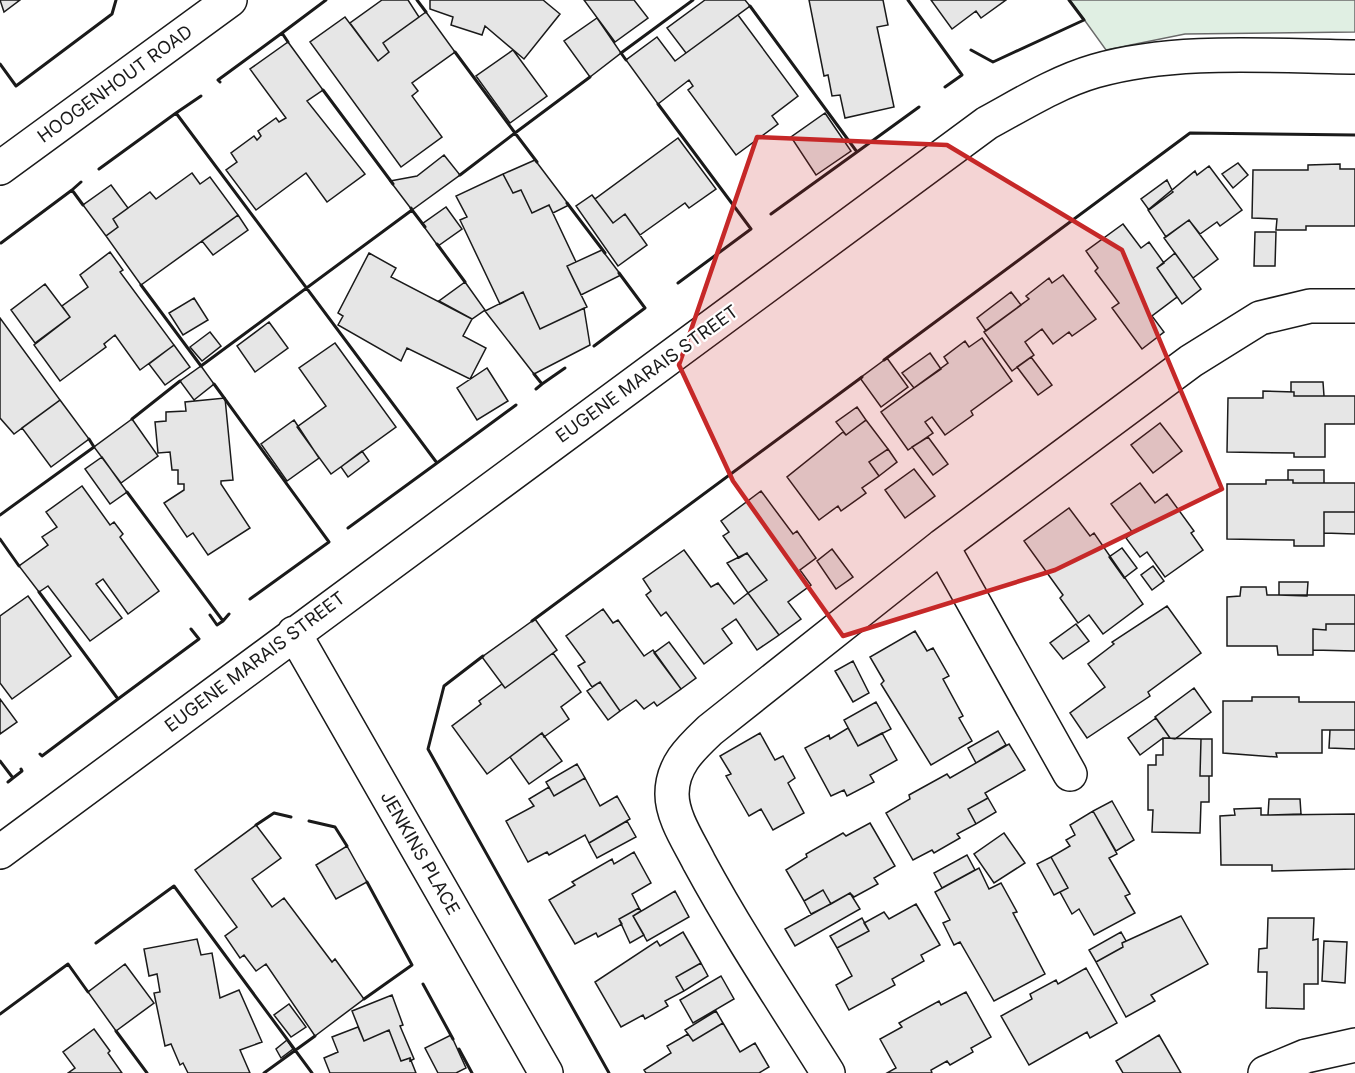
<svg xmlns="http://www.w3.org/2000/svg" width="1355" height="1073" font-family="Inter,sans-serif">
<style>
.green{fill:#e0efe3;stroke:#6a6a6a;stroke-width:1.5}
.building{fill:#e6e6e6;stroke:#1a1a1a;stroke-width:1.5}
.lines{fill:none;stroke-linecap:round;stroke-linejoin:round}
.minor-casing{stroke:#1a1a1a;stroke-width:36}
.minor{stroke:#fff;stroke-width:33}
.wall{stroke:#1a1a1a;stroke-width:3}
.marked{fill:#c62828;fill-opacity:0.2;stroke:#c62828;stroke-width:4.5;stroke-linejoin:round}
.labels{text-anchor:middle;stroke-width:4.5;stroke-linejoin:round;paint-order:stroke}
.street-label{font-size:18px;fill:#1a1a1a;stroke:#fff}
</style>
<rect width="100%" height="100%" fill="#fff"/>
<path class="green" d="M1070,0H1355V32L1185,34L1106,50Z"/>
<path class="building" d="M0,0H20L4,12Z
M382,0H408L419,17L383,43L389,52L378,61L350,23Z
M430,0H543L560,14L524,59L485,26L482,35L451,25L453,17L430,9Z
M584,0H634L648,18L615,42Z
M705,0H745L750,6L686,53L667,28Z
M809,0H883L888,25L877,27L894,107L845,118L840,95L832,96L828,75L824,76Z
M931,0H1006L981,18L976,11L952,29Z
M426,12L455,52L412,83L418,91L412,96L442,137L401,167L310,42L345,17L378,61L389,52L383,43Z
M738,15L798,96L772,116L778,124L736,155L688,90L693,86L689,80L658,104L626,60L657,37L675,61Z
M597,18L621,53L590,77L564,41Z
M288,42L323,90L307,101L365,174L327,202L306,173L256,210L226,170L237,162L231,153L254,136L257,140L261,136L258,131L276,118L279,122L286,118L250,69Z
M513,50L547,96L510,123L476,76Z
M825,113L851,151L816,175L791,137Z
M678,138L716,189L689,208L685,203L640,235L625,214L613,223L595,199Z
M444,155L460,175L412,210L390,181L417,176Z
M535,160L569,205L553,213L549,205L532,213L521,190L513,193L503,174Z
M1238,163L1248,175L1233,188L1222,174Z
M1340,164V169H1355V226H1306V230H1276L1277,219L1252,218L1253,170H1308V165Z
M1209,166L1242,210L1220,226L1217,222L1200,234L1189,220L1166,237L1148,210L1195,171L1197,175Z
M192,173L200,184L210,177L238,215L141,285L106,236L118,227L113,219L150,192L156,199Z
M503,174L513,193L521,190L532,213L549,205L576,262L567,266L587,307L540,329L523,292L500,304L460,220L467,217L456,196Z
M1167,180L1173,192L1149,210L1141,199Z
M111,185L128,208L113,219L118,227L106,236L83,205Z
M592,195L613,223L625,214L647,245L618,266L576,206Z
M446,207L462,229L438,246L422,224Z
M238,215L248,230L213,255L202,241Z
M1189,220L1218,259L1193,278L1164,238Z
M1123,224L1141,248L1149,242L1164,263L1157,268L1177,297L1152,316L1164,332L1142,349L1112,308L1119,303L1095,271L1098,268L1086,251Z
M1255,232H1276L1275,266H1254Z
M602,250L621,275L581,295L567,266Z
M110,252L123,270L120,272L174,345L140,370L115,335L104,344L106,347L60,381L34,345L70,317L62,306L88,287L80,275Z
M369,253L396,268L391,277L472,319L463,336L486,348L470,379L407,348L401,361L338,325L343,316L338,313Z
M1175,253L1201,289L1182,304L1157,268Z
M1063,275L1096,319L1072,336L1069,332L1053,344L1042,329L1025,342L1034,355L1012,371L984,332L1029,299L1026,296L1049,278L1052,283Z
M465,282L485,310L472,319L439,301Z
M45,284L70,317L35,343L11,310Z
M523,292L540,329L584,308L590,345L534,374L485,311Z
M1011,292L1021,305L986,331L977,318Z
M194,298L208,320L183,335L169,313Z
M0,318L60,400L14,434L0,418Z
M269,322L288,348L255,372L237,346Z
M210,332L221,346L202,361L190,347Z
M982,338L1012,381L971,411L973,415L945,435L932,417L925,422L933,433L908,450L881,412L948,363L944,357L965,341L969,347Z
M335,343L396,427L331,474L297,427L326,406L299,368Z
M174,345L190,367L165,385L149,364Z
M930,353L941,369L914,388L902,373Z
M1031,357L1052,385L1038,395L1017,367Z
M887,358L908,387L881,407L860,378Z
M201,366L214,384L194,400L180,381Z
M487,368L508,401L477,420L457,388Z
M1291,382H1323L1324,396H1294V392H1291Z
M1263,391L1294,392V396H1355V424H1325V457H1294V453L1227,452L1228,398H1263Z
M225,398L233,480L221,481V484L250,528L208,555L193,533L187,537L164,503L184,490V484H178V470H172L170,452L158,453L155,422L166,421V412L186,411L185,402Z
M60,400L89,439L51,467L22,428Z
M857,407L866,420L846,435L836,422Z
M132,419L158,456L121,483L94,447Z
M294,420L319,458L287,481L261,444Z
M866,420L888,449L869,462L879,476L862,488L866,493L841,511L838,506L819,520L787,477L843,432L846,435Z
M1160,423L1182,451L1153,473L1131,445Z
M928,437L948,464L933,475L912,447Z
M888,449L897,462L879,476L869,462Z
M362,451L369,461L348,477L341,467Z
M102,457L127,492L110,504L85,469Z
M914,469L935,496L905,518L885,490Z
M1288,470H1324V483H1293V480H1288Z
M1266,480H1293V483H1355V512H1324V546H1294V540L1227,539V484H1266Z
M1140,483L1155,503L1167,494L1194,531L1191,533L1203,550L1165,577L1147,552L1140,557L1126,538L1133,533L1111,504Z
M82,486L110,525L114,522L123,534L120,537L159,591L128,614L103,579L96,584L122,618L90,641L48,586L39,592L19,566L48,545L42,537L57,527L46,512Z
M761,491L793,534L797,531L816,558L800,570L811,585L788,602L801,619L779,635L748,593L767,580L747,553L739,558L723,536L729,532L721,521Z
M1069,508L1090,536L1094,533L1143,604L1103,634L1089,615L1078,623L1060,598L1063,595L1024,541Z
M1324,512H1355V534L1324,533Z
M1122,548L1137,568L1124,578L1109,557Z
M832,549L853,577L836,589L817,561Z
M684,550L711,587L718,583L734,604L748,593L779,635L757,650L736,619L722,629L732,643L704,664L666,612L661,616L646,595L651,591L643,579Z
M747,553L767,580L748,593L727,563Z
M1153,566L1164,581L1152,590L1141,575Z
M1279,582H1308L1307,596L1279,595Z
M1241,587H1266L1267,595H1355V624H1326V630L1313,629V655H1278L1277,646H1227V597L1240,596Z
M28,596L71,656L12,699L0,683V616Z
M1167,606L1201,653L1148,692L1150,696L1087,738L1070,713L1105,687L1088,664L1114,644L1112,642Z
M603,609L613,623L618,620L644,656L653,650L681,689L657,706L654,702L644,709L636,700L620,711L600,682L592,687L578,666L585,662L566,636Z
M535,619L557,650L505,688L482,657Z
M1076,624L1089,641L1063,659L1050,643Z
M1326,624H1355V651L1313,650V629L1326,630Z
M915,631L927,651L933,648L949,676L943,679L963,716L959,718L972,741L931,765L881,684L884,681L870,657Z
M669,642L696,678L681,689L654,653Z
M553,653L581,692L561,707L569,719L544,737L542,733L487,774L452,726L481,704L479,701L502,684L505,688Z
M853,661L869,693L853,702L835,671Z
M600,682L620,711L608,720L587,691Z
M1194,688L1211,712L1175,739L1170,738L1155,717Z
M1252,697H1299V702H1355V730H1322V753H1276L1277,757L1223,753V701H1252Z
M0,699L17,722L0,734Z
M876,702L891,729L858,746L844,720Z
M1156,718L1170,738H1163L1140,755L1128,738Z
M848,728L858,746L882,733L897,760L870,775L874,782L847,796L844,790L831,796L805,748L829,735L830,739Z
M1330,730H1355V749L1329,748Z
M998,731L1006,745L976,763L968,748Z
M542,733L562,761L529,784L510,757Z
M760,733L775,760L783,756L795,778L788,783L804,813L773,830L761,809L749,816L726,776L731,774L720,756Z
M1163,738L1201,739L1200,776H1209V802H1201L1200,833L1152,832L1153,810H1148V765H1156V755H1163Z
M1201,739H1212V776H1200Z
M1009,744L1025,770L985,793L988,798L968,809L976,824L957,834L960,838L934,853L932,850L913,860L886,813L910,799L909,795L947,774L950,778Z
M577,764L585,778L554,796L546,782Z
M585,778L600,806L617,796L630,819L589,843L585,835L549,855L547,852L528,862L506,821L534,806L529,799L549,787L554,796Z
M988,798L996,812L976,824L968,809Z
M1269,799H1300L1301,814L1268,815Z
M1112,801L1134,840L1116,851L1093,811Z
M1261,808V815L1355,814V869L1272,871V865H1221L1220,816L1235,815L1234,809Z
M1093,811L1117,854L1109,858L1130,894L1125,896L1135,913L1094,935L1079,909L1072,914L1060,892L1068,888L1051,857L1070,846L1066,840L1075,835L1070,825Z
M627,821L636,837L597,858L589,843Z
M870,823L895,866L874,878L878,884L854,897L850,893L831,904L823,890L804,901L786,870L807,857L806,854L843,833L846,836Z
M256,825L281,858L252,879L272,907L284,898L332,962L335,959L364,999L315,1036L266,964L256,971L244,955L240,958L225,936L237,927L195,870Z
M1004,833L1025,863L994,883L974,854Z
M347,846L367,882L336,899L316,865Z
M634,852L651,883L632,894L639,908L619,919L622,924L598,937L596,933L575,944L549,900L575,885L572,882L612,859L614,864Z
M967,855L975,870L942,888L934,873Z
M1051,857L1068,888L1054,895L1037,864Z
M979,868L989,889L1001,883L1017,912L1013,913L1045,974L994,1001L960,942L954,945L943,923L950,920L935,892Z
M823,890L831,904L811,914L804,901Z
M675,891L689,917L647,941L633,916Z
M850,893L860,909L795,946L785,929Z
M916,904L940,945L921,955L924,961L892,979L895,985L849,1010L836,985L852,976L837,948L869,931L864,923L884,912L889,919Z
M639,908L641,911L633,916L644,935L630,943L619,919Z
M1181,916L1208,964L1151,995L1155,1001L1126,1017L1096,962L1123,947L1122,943Z
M862,918L869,931L837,948L830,936Z
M1268,918H1314L1313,940L1318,939V984H1304V1009L1266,1008L1267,972H1258L1259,949L1267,948Z
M683,932L701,963L676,977L684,991L665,1001L668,1006L645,1019L643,1015L621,1027L595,982L657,941L660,946Z
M1121,932L1126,941L1122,943L1123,947L1096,962L1089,950Z
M197,939L201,955L212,953L220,998L239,990L262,1042L240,1050L250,1073H188L183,1063L180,1065L171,1044L165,1046L154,993L160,992L157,974L149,976L144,949Z
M1324,941L1347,942L1345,983L1322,981Z
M701,963L708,976L684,991L676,977Z
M125,964L154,1003L116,1031L88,992Z
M1086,968L1117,1023L1090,1038L1087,1032L1029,1065L1001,1016L1032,999L1030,994L1056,980L1058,984Z
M721,976L734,999L693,1023L680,1000Z
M966,992L991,1037L971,1048L973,1052L950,1065L947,1061L931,1070L932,1073H887L896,1068L880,1039L902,1027L899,1023L939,1001L941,1005Z
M392,995L403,1025L400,1026L414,1059L410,1061V1058L401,1061L389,1030L364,1041L352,1011Z
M289,1004L306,1027L291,1037L274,1015Z
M716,1011L723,1023L693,1041L685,1030Z
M723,1023L740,1052L755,1043L769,1067L759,1073H646L644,1070L671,1053L667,1046L688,1034L693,1041Z
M358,1027L364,1041L389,1030L401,1061L410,1058L416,1073H330L324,1058L338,1052L332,1037Z
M94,1029L110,1051L108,1053L122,1073H68L75,1068L63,1052Z
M451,1035L466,1068L456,1073H438L425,1048Z
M1159,1035L1181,1073H1123L1116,1061Z
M287,1040L293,1049L281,1058L276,1049Z"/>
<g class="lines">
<g class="minor-casing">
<path id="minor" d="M0,168L230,0
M942,546L1070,774
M294,633L546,1073
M0,852L987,123C1022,104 1057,82 1095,71C1175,48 1271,56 1355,57
M828,1073C784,1003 738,934 699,862C689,842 672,817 672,794C672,765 691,748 710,730L942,546L1191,361L1260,318L1310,306H1355
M1265,1073L1306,1056L1355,1045"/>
</g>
<use href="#minor" class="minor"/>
<path class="wall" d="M417,0L426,12
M908,0L962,75L945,87
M750,6L857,152L771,214
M282,33L326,0
M971,50L993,62L1084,20L1069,0
M455,52L515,133L590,77
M626,60L621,53L693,0
M0,64L16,86L112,14L116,0
M220,82L218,80L282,33L288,42
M323,90L393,184
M658,104L751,229L678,283
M176,113L201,96
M857,152L919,107
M99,169L176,113L437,463L348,528
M460,175L515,133L537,162
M72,190L81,182
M567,203L605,253
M412,210L425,227
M1,243L72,190L83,205
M437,244L465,282
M141,285L201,366L412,210L411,208
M594,346L645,308L619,273
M884,360L1190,133L1355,135
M534,374L542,384L536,389
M214,384L329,542L250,599
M542,384L565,368
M132,419L180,381
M437,463L516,405
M127,492L223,621L217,625L210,615
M0,515L94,447L89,439
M0,539L19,566
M39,592L118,699L199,639L191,629
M223,621L229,614
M532,621L862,377
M483,656L444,686L428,749L609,1073
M40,754L42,756L118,699
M0,761L13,778L8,782
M13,778L22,771L21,769
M309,821L335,827L347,846
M256,825L274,813L291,817
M96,943L174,886L312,1073
M423,984L453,1039
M364,999L412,965L367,882
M0,1014L68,964L88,992
M116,1031L147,1073
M459,1049L472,1073
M264,1073L315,1036"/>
</g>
<path class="marked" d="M757,137L947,145L1122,250L1222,489L1055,570L843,636L733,481L679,365Z"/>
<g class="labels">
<g class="street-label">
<text transform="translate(115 84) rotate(-36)" y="6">HOOGENHOUT ROAD</text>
<text transform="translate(647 374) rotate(-36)" y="6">EUGENE MARAIS STREET</text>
<text transform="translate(255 662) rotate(-37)" y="6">EUGENE MARAIS STREET</text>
<text transform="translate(420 853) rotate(60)" y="6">JENKINS PLACE</text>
</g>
</g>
</svg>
